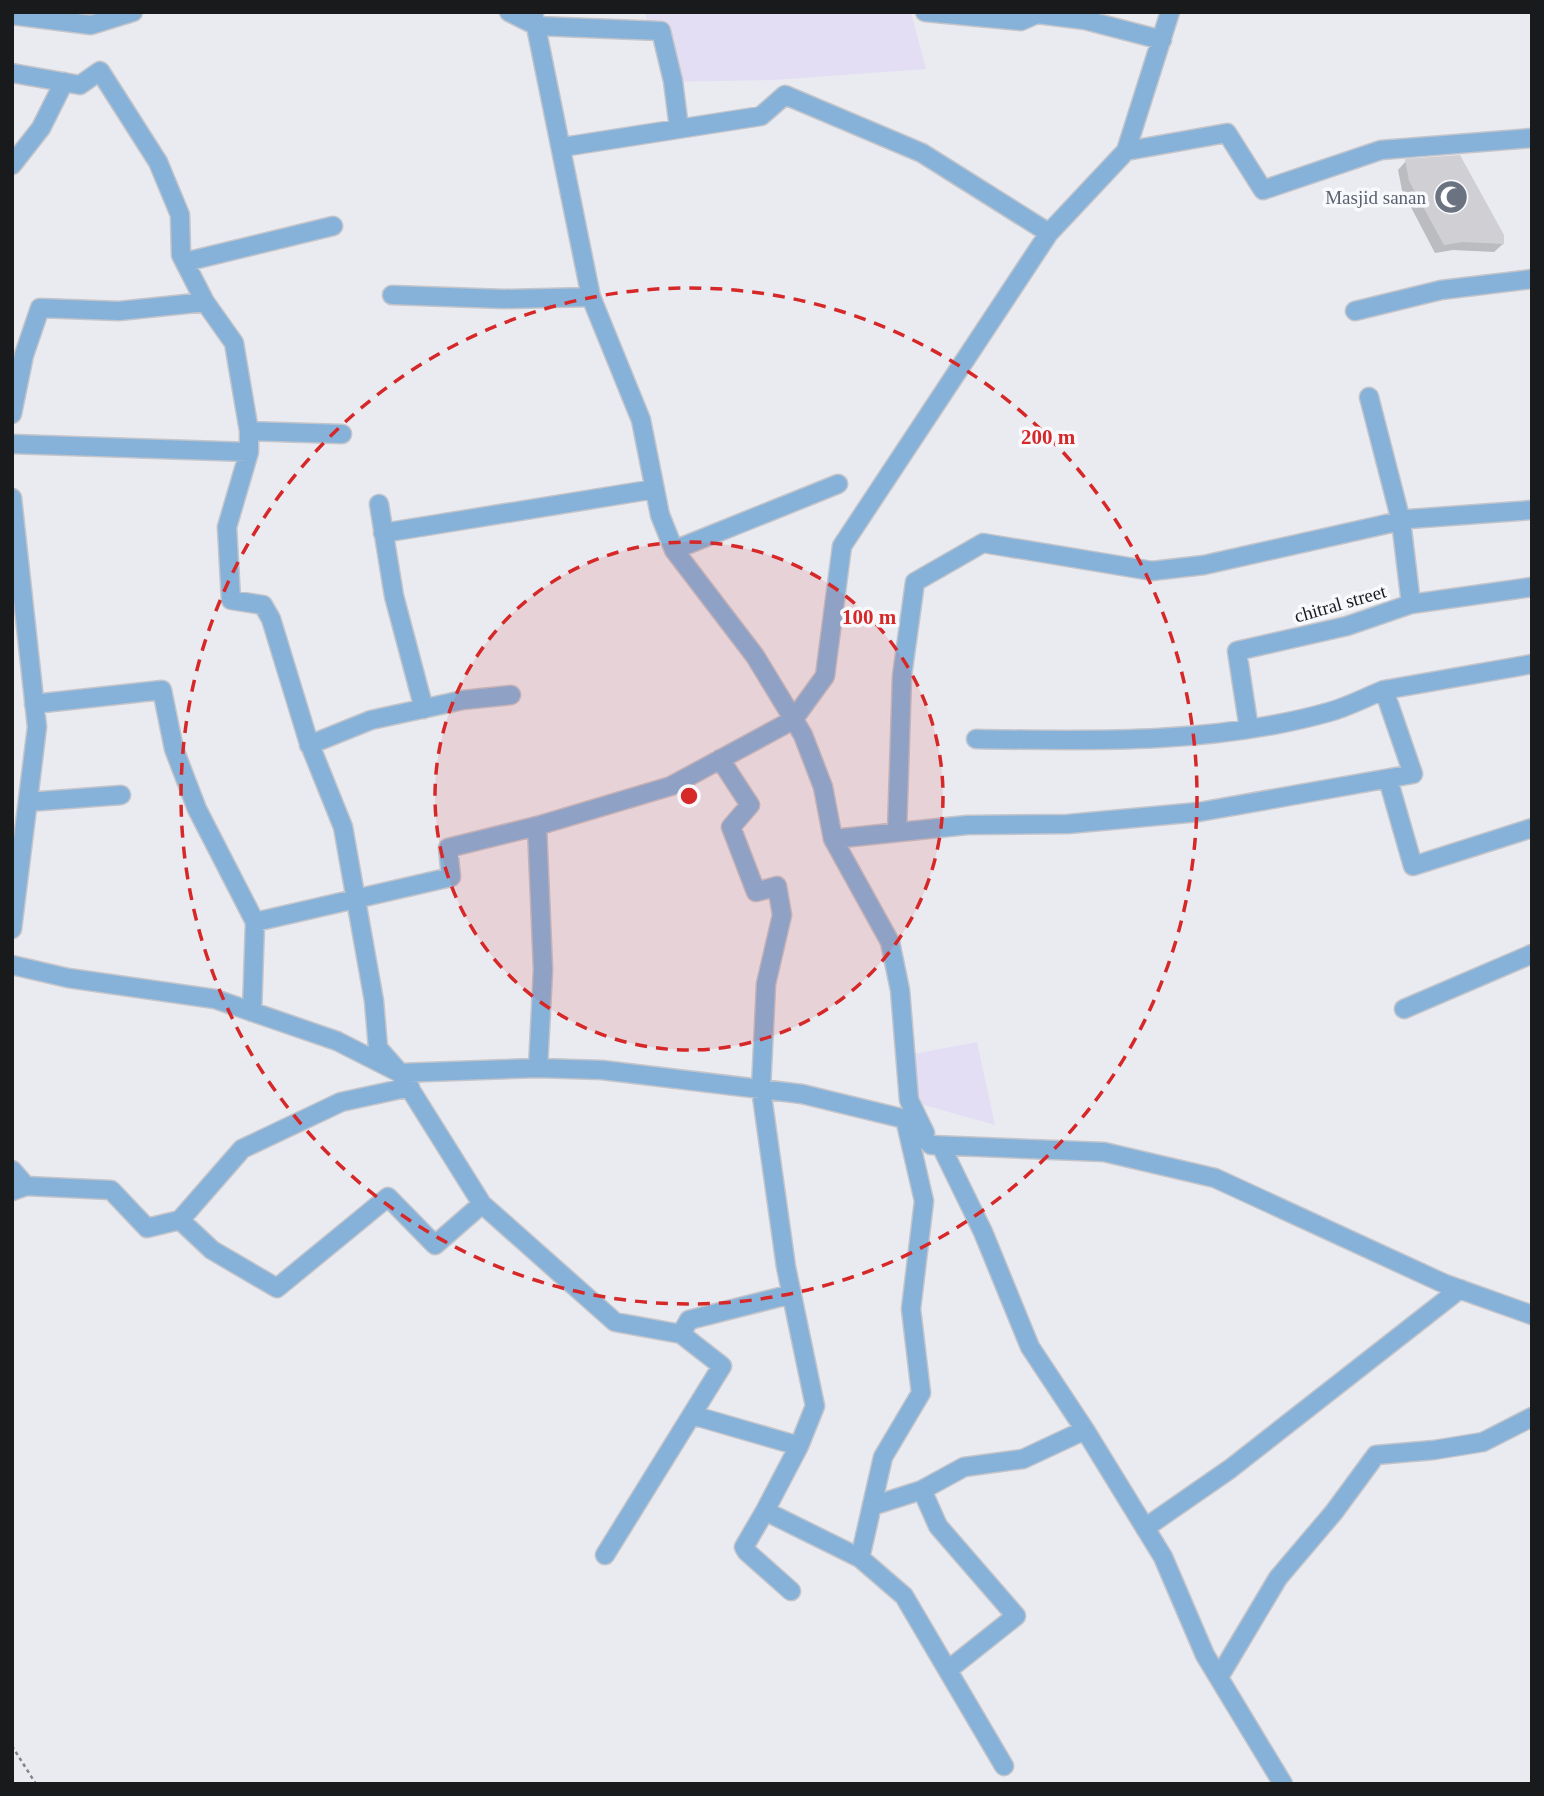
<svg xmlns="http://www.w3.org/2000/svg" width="1544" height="1796" font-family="'Times New Roman',serif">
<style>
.industrial{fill:#e3def4}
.shadow{fill:#0003}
.building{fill:#d0d0d4}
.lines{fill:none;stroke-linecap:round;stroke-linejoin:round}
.street-casing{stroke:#c4c5ca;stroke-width:21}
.path{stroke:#838487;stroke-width:2.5;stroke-dasharray:3.5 3.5;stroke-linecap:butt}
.street{stroke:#86b2da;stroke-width:18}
.ring{fill:none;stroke:#d62828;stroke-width:3.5;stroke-dasharray:12 9}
.labels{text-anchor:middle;stroke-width:7;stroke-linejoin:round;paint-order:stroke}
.worship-label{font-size:19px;fill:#5b616d;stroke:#f7f9fd;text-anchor:end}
.street-label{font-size:19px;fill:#191a1b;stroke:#f7f9fd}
.centre{fill:#d62828;stroke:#f7f9fd;stroke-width:3.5}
.ring-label{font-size:21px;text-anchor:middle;font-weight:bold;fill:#d62828;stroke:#f7f9fd;stroke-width:7;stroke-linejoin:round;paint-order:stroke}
</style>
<rect width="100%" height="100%" fill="#eaebf0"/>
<path class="industrial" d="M645,12H911L926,69L774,80L664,82Z
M977,1042L995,1125L906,1100L902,1056Z"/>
<path class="shadow" d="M1406,161L1503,244L1494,252L1453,250L1435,253L1402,190L1398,170Z"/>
<path class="building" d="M1460,155L1504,235V244L1463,242L1444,245L1409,181L1405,159Z"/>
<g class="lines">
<g class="street-casing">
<path id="street" d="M509,12L537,26L661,31L673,81L679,128
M533,12L591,297L641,420L660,515L674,550L755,656L803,735L823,787L833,839L890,942L900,990L909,1100L925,1133
M925,12L1021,21L1037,14L1085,20L1162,40
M1170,12L1126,151L1227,133L1263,190L1381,150L1532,138
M12,15L91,25L133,12
M12,73L80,85L100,71L158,162L180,215L181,255L205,302L234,343L249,431V452
M563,147L761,116L785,95L922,153L1049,233L1126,151
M12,165L41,128L64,82
M185,262L333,226
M392,295L504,299L591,297
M1355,311L1441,290L1532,279
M1369,397L1401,521L1411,604
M12,414L24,355L40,308L119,311L205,302
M249,431L342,434
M12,444L249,452L227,527L231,600L263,605L271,619L308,740L343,827L374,1001L378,1048L400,1073L482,1204L435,1245L388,1197L277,1288L212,1250L180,1220L147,1228L111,1190L26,1186L12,1191
M12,498L37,727L12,929
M379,504L394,596L424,709
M383,533L655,489
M674,550L838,484
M34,704L162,690L174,749L197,809L255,922L252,1012
M1249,729L1237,651L1347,626L1411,604L1532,587
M976,739C1093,741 1216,744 1329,712C1348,707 1366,697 1384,690
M309,745L371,720L463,700L511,695
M720,759L750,805L731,827L756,892L777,886L782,915L766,984L761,1089L786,1267L815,1406L799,1446L765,1511L860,1558
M1388,779L1413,866L1532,828
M28,802L121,795
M537,826L543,970L538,1068
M897,832L902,676L915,582L983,543L1152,571L1204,565L1409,519L1532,510
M833,839L967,825L1068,824L1199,812L1413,774L1384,690L1532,664
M255,922L451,877L448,848L537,826L671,786L793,720L825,676L842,546L1049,233
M12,965L68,978L215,999L337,1041L400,1073L538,1068L602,1070L802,1094L905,1119L931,1145L1104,1152L1215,1178L1445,1284L1532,1315
M1404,1009L1532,954
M905,1119L924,1201L911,1309L921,1393L883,1457L860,1558L904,1596L1004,1766
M941,1146L983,1232L1030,1347L1085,1430
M12,1170L26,1186
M482,1204L615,1322L681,1334L722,1366L605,1555
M180,1220L242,1149L341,1102L410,1087
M681,1334L689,1320L792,1294
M692,1415L799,1446
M922,1490L938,1526L1016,1616L948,1670
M872,1506L922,1490L964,1467L1023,1459L1085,1430L1163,1557L1205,1655L1283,1784
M765,1511L744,1547L747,1552L791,1591
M1145,1528L1230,1469L1460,1289
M1219,1677L1278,1578L1334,1512L1376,1455L1434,1450L1483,1442L1532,1417"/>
</g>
<path class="path" d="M12,1746L36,1784"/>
<use href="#street" class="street"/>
</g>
<circle cx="689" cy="796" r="254" fill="#d62828" fill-opacity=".12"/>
<g class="ring">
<circle cx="689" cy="796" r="254"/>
<circle cx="689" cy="796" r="508"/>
</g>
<defs>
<g id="mosque-disc" transform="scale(1.75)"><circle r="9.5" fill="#6b7280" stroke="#f7f9fd"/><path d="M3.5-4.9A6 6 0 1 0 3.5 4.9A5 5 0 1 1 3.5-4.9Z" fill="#fff"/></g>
</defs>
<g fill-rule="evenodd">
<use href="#mosque-disc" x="1451" y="197"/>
</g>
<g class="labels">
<g class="worship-label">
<text x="1426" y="204">Masjid sanan</text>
</g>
<g class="street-label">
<text transform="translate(1340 603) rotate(-16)" y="7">chitral street</text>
</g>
</g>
<circle cx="689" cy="796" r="10" class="centre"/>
<g class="ring-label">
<text x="1048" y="444">200 m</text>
<text x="869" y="624">100 m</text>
</g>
<rect width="1544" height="1796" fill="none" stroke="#191a1b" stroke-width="28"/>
</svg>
